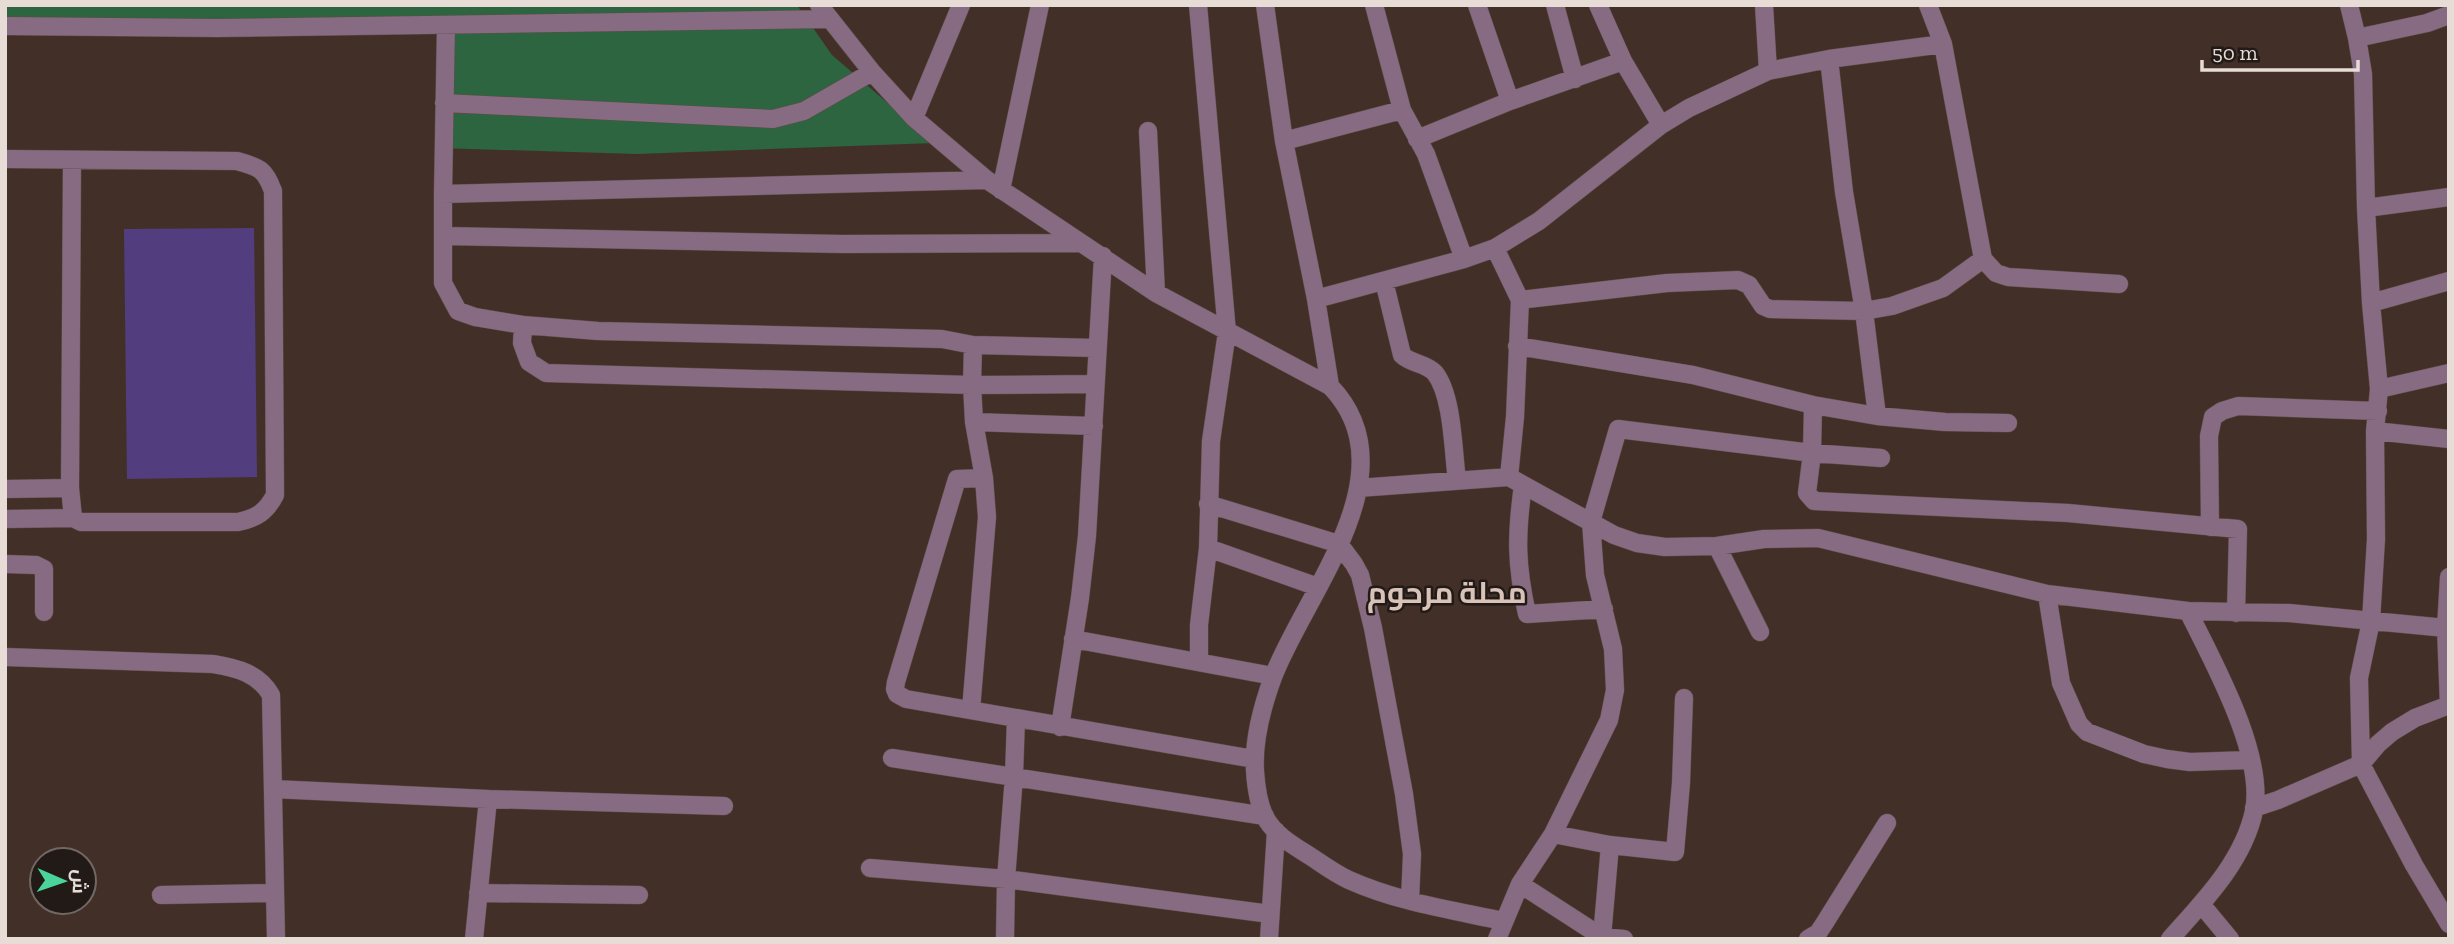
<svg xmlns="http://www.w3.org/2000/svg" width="2454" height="944" font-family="'Zilla Slab',Cairo,serif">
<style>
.green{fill:#2d6540}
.building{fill:#523d7e}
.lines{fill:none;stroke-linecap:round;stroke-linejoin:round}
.minor-casing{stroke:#5d4c44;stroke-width:19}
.minor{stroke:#866b82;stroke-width:18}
.labels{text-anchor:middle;stroke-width:5;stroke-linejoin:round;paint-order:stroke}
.district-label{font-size:30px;font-weight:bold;fill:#d9c2b8;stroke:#221a17}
</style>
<rect width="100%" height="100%" fill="#423028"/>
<path class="green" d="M5,5H797L832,55L934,143L637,154L438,148L441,26L5,19Z"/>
<path class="building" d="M254,228L257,477L127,479L124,229Z"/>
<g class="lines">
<g class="minor-casing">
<path id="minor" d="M819,5L872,72L914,118L987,180L1156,293L1330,386C1413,472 1305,593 1273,677C1262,707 1253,739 1255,771C1256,786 1258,803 1265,817C1275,836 1296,847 1313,858C1325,866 1336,874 1349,880C1398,902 1452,910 1503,921
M1198,5L1227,332L1211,441L1208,548L1199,625V662
M1265,5L1284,141L1316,299L1330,386
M1374,5L1402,110L1426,154L1464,259
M1477,5L1510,101
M1555,5L1575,79
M1598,5L1623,61L1661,125
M1764,5L1768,71
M1928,5L1943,44L1983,259L1996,273L2008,277L2119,284
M2349,5L2357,38L2363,74L2366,208L2371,303L2379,389L2375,431L2376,539L2371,621L2359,678L2361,764L2414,865L2449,924
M5,26L217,28L829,19
M2357,38L2427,23L2449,15
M1829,59L1844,192L1864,311L1877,416
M444,103L773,119L804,111L872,72
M914,118L961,5
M1148,131L1156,293
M1417,139L1510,101L1623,61
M1284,141L1402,110
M5,159L237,161C259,167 265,169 273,191L275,495C266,512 257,518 238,522H81L73,518L70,488L72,160
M987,180L443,194V283L458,311L475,317L523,325L598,331L942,339L973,345L1096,348
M1001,190L1040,5
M443,194L446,25
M2366,208L2449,197
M443,236L843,244L1080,243
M1495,248L1520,300L1515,417L1509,477
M1384,281L1402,355C1411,364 1426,363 1435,373C1453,396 1453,452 1457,480
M1316,299L1464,259L1495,248L1539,221L1661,125L1689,108L1768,71L1829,59L1943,44
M1520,300L1667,283L1738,280L1749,285L1763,306L1770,309L1864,311L1892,306L1943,288L1983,259
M2371,303L2449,281
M523,325L522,343L529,362L546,373L972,385L1095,384
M1517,346L1693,375L1813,405L1877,416L1945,422L2008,423
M2379,389L2449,373
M1813,405L1812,453L1807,493L1814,501L2068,513L2238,529L2236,613
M974,422L1094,426
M2375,431L2449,439
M984,478L957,479L896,682L895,689L897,694L906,699L1254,759
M1523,485C1516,536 1516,564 1527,614L1604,609
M1358,488L1509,477L1614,535L1637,543L1665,547L1717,546L1764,539L1818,538L2047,594L2188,611L2289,613L2446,628L2449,577
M5,489L70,488
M1208,504L1339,544L1354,564L1360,575L1373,628L1404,794L1412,854L1410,901
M5,519L73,518
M2210,527L2209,436L2213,417L2222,411L2238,406L2378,411
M1717,546L1760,632
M1208,548L1318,587
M5,564L36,565L44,569V612
M2047,594L2061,683L2079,724L2087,732L2144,754L2167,759L2190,762L2250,760
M2446,628L2449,706
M1073,639L1273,676
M5,657L213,664C237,668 258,673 271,695L276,939
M971,710L987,517L984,478L974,422L972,385L973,345
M1060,727L1080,598L1087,536L1103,256
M892,758L1265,816
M273,789L488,799L724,806
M2254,808L2278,800L2361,764L2378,744L2392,732L2415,718L2449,705
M1553,834L1610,845L1675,852L1681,783L1684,698
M870,868L1006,879L1270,914
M1520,884L1602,937L1624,939
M478,893L639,895
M161,895L275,893
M2201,904L2230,939
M1602,937L1610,845
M474,939L488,799
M1005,939L1006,879L1014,776L1016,718
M1269,939L1276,831
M1497,939L1520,884L1553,834L1609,720L1615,690L1613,649L1595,575L1591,522L1618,429L1812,453L1881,458
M1808,939L1818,933L1824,924L1887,823
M2170,939C2203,902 2243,862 2254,811C2265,754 2213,662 2188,611"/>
</g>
<use href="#minor" class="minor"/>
</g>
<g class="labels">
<g class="district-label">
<text x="1447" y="603">محلة مرحوم</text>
</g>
</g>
<rect width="2454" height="944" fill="none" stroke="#e8dcd7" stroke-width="14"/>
<g transform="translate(63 881) rotate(92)"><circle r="33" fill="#221a17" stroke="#716864" stroke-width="2"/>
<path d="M0-5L12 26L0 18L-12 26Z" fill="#4ad49c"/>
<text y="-10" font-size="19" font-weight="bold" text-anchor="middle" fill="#e8dcd7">ش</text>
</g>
<path d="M2202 60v10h156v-10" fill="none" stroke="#e8dcd7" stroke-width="3.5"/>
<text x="2212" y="60" font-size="21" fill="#e8dcd7" stroke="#221a17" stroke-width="5" paint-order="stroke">50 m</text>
</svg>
